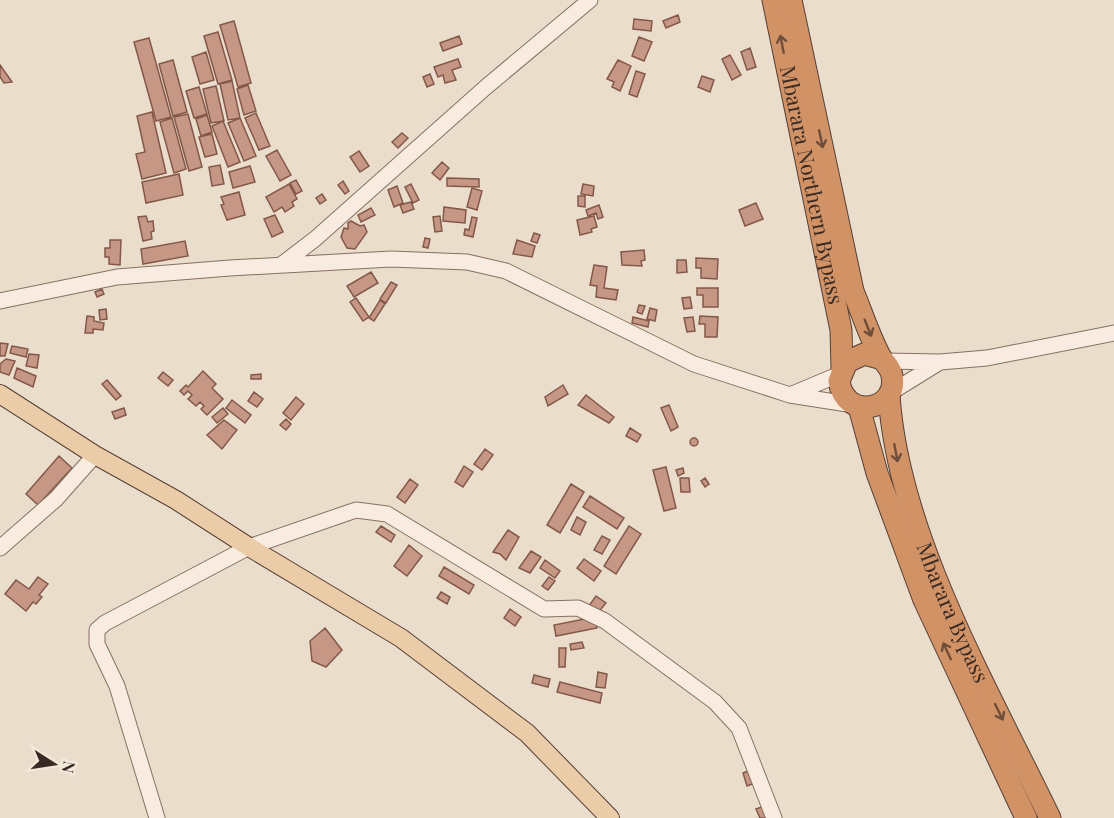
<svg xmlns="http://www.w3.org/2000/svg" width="1114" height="818" font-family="'Playfair Display',serif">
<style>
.building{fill:#c69785;stroke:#845849;stroke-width:1.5}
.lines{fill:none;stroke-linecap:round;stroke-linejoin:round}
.minor-casing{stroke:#877061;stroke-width:17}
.major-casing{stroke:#563f34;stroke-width:20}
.highway-casing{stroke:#563f34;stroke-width:23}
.minor{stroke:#f7ecdf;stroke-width:15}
.major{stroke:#eacca8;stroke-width:18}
.highway{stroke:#d19266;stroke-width:21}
.oneway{stroke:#6e4e3a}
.labels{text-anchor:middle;stroke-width:4.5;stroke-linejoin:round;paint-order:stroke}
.street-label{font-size:21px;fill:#392a23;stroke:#f3e9db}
</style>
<rect width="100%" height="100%" fill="#ebddcc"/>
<path class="building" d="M678,15L680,22L666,28L663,21Z
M634,19L652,21L651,31L633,29Z
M234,21L251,83L238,87L220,25Z
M218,32L232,80L218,84L204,36Z
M459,36L462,44L443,51L440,43Z
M639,37L652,42L644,61L632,56Z
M149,38L171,117L156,121L134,42Z
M750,48L756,67L747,70L741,52Z
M206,52L214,80L200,84L192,57Z
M730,55L741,75L732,80L722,59Z
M458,59L461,67L452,70L456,80L445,83L443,75L438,77L434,67Z
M173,60L187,112L173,116L159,64Z
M618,60L631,66L620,91L612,87L614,82L607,79Z
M0,65L12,82L4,83L0,77Z
M636,71L645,74L637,97L629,94Z
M430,74L434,84L427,87L423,77Z
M702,76L714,80L710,92L698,87Z
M232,81L240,118L228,120L220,84Z
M248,85L256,111L244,115L237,89Z
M216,86L224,121L211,123L203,89Z
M199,87L207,114L194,118L186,91Z
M152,112L166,173L142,179L136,154L145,152L137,116Z
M256,113L270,146L259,150L245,118Z
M188,114L202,167L189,171L174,117Z
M207,115L212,132L201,136L196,119Z
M172,118L186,169L174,173L160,122Z
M240,118L256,156L244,161L228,123Z
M223,121L240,162L228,167L212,126Z
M402,133L408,138L398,148L392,142Z
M212,134L217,154L205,157L199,137Z
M277,150L291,175L280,181L266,156Z
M359,151L369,166L360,172L350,157Z
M442,162L449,168L440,180L432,173Z
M220,165L224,184L212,186L209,167Z
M250,166L255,182L233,188L229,172Z
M179,174L183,195L146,203L142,182Z
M447,178L479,179V187L447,186Z
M296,180L302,191L296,194L290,183Z
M343,181L349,191L345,194L338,185Z
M289,184L297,199L292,202L294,206L285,212L282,207L274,212L266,197Z
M411,184L419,200L413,203L405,187Z
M583,184L594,186L593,196L581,194Z
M397,186L403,203L394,207L388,190Z
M472,188L482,191L477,210L467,207Z
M239,192L245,215L227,220L221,205L224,204L221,197Z
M322,194L326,200L320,204L316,198Z
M578,196H585V207L578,206Z
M411,202L414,209L403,213L400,205Z
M756,203L763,219L745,226L739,210Z
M599,205L603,217L598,219L596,213L588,216L586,210Z
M444,207L466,210L465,223L443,221Z
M371,208L375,215L361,222L358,215Z
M275,215L283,232L272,237L264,219Z
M146,216L148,222L153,221L154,231L151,232L152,239L143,241L138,217Z
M440,216L442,231L435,232L433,217Z
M594,216L597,227L591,229L592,232L580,235L577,220Z
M472,217L477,218L473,237L464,235L465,229L469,230Z
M351,221L360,226L364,225L367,232L355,249L347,248L341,237L344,228L348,229V223Z
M534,233L540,235L537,243L531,241Z
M425,238L430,239L428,248L423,247Z
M110,240H121L120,265L109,264V257H105V248H110Z
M517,240L535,246L532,257L513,254Z
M185,241L188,256L143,264L141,249Z
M644,250L645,260L641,261L642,266L622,265L621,252Z
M696,258L718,259L717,279L701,278V268H696Z
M677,260H686L687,272L677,273Z
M594,265L607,267L604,288L618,290L616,300L596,297L597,286L590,285Z
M371,272L378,283L354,297L347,286Z
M391,282L397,285L386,303L380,299Z
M697,288H718V307H703V295H697Z
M102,289L104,294L97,297L95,292Z
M690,297L692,308L684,309L682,298Z
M356,298L369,317L363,321L350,302Z
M380,300L385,304L374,321L369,318Z
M639,305L645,306L642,314L637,312Z
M650,308L657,310L655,321L647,319Z
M106,309L107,319L100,320L99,310Z
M87,316L94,317V321L104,323L103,330L93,329V333H85Z
M700,316L718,317L717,337H705V324H699Z
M633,317L649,321L648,327L632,323Z
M693,317L695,331L687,332L684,318Z
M0,343L8,344L5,356H0Z
M12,346L28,349L26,357L10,353Z
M29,354L39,355L37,368L26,366Z
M6,359L15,361L9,375L0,372V364Z
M17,368L36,376L33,387L14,378Z
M203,371L216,384L212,388L223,399L207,415L201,409L204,406L200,402L196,406L188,399L192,395L188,391L184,395L180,391L186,385L188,387Z
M163,372L173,380L168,386L158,378Z
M261,374V379H251V375Z
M107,380L121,396L116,400L102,384Z
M563,385L568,394L548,406L545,397Z
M254,392L263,399L257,407L248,401Z
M586,395L614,417L609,423L578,405Z
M296,397L304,404L291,420L283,413Z
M232,400L251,415L245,423L226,408Z
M669,405L678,427L671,431L661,408Z
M124,408L126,415L115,419L112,412Z
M223,408L228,414L217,423L212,417Z
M286,419L291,424L286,430L280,425Z
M224,420L237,430L222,449L207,435Z
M630,428L641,435L637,442L626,436Z
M690 442a4 4 0 1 1 8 0a4 4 0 1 1-8 0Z
M485,449L493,455L482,470L474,464Z
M59,456L72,468L38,505L26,494Z
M464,466L473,472L463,487L455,482Z
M666,467L676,508L664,511L653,470Z
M683,468L684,473L678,476L676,470Z
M680,478H689L690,492H681Z
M705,478L709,484L705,487L701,481Z
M410,479L418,485L405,503L397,497Z
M571,484L584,492L560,533L547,525Z
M590,496L624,518L617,529L583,507Z
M577,517L586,522L580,535L571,530Z
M381,526L395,535L391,542L376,532Z
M629,526L641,534L616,574L604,566Z
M508,530L519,537L506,560L500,554L493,552Z
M602,536L610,540L602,554L594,550Z
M409,545L422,556L407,576L394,566Z
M531,551L541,557L530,573L519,568Z
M584,559L601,571L594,581L577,568Z
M545,560L560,571L555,578L540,568Z
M444,567L474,585L469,594L439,576Z
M38,577L48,584L39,595L42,597L36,604L33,602L26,611L5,594L16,580L29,589Z
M549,577L555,581L548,590L542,586Z
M441,592L450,597L447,604L437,598Z
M596,596L606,603L597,614L588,607Z
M510,609L521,617L515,626L504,618Z
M594,617L597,628L556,636L554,625Z
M325,628L342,650L326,667L312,661L310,641Z
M582,642L584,648L571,650L570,644Z
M559,648H566L565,667H559Z
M598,672L607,674L605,688L596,687Z
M534,675L550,679L548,687L532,683Z
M560,682L602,693L600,703L557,692Z
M751,770L755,783L747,786L743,773Z
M765,806L770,818H760L756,809Z"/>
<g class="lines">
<g class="minor-casing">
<path id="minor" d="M281,265L315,239L486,87L590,0
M0,301L117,277L230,268L391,259L467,262L506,271L694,364L790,395L854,405
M884,361L940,362L987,358L1114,333
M890,393L940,362
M790,395L840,374
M0,548L56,499L95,455
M157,818L117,686L97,644V630L105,623L249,547L356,510L387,514L544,609L578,608L605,621L715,702L739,728L774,818"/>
</g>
<g class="major-casing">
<path id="major" d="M0,394L95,455L176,500L249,547L401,638L527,733L610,818"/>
</g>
<g class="highway-casing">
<g id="highway">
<path id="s1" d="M773,0L841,330L842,370"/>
<path d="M791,0L853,291C862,313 869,335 880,356C884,363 891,367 892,376C899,410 845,422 839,381L847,362L864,354L882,359"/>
<path id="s2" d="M889,395C898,536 989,691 1050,818"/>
<path d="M859,407L877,473L924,600L1026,818"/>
</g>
</g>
<use href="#minor" class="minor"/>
<use href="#major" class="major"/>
<use href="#highway" class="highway"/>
</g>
<defs><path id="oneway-shaft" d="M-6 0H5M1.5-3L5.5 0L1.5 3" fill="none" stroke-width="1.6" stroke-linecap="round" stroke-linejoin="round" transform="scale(1.5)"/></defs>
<g class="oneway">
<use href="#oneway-shaft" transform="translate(782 44) rotate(-101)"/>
<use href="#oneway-shaft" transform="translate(821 139) rotate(78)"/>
<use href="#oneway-shaft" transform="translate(868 328) rotate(68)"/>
<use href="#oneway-shaft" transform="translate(896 453) rotate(79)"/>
<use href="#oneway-shaft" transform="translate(947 651) rotate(-115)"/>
<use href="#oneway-shaft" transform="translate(999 712) rotate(64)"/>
</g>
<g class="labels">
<g class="street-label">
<text dy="7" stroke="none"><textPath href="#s1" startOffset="189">Mbarara Northern Bypass</textPath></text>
<text dy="7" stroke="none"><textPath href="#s2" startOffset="228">Mbarara Bypass</textPath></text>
</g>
</g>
<g transform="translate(54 764) rotate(102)" stroke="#f3e9db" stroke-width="4.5" paint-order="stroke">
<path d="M0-4.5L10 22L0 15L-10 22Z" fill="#392a23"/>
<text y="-9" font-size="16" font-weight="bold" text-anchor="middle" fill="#392a23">N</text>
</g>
</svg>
